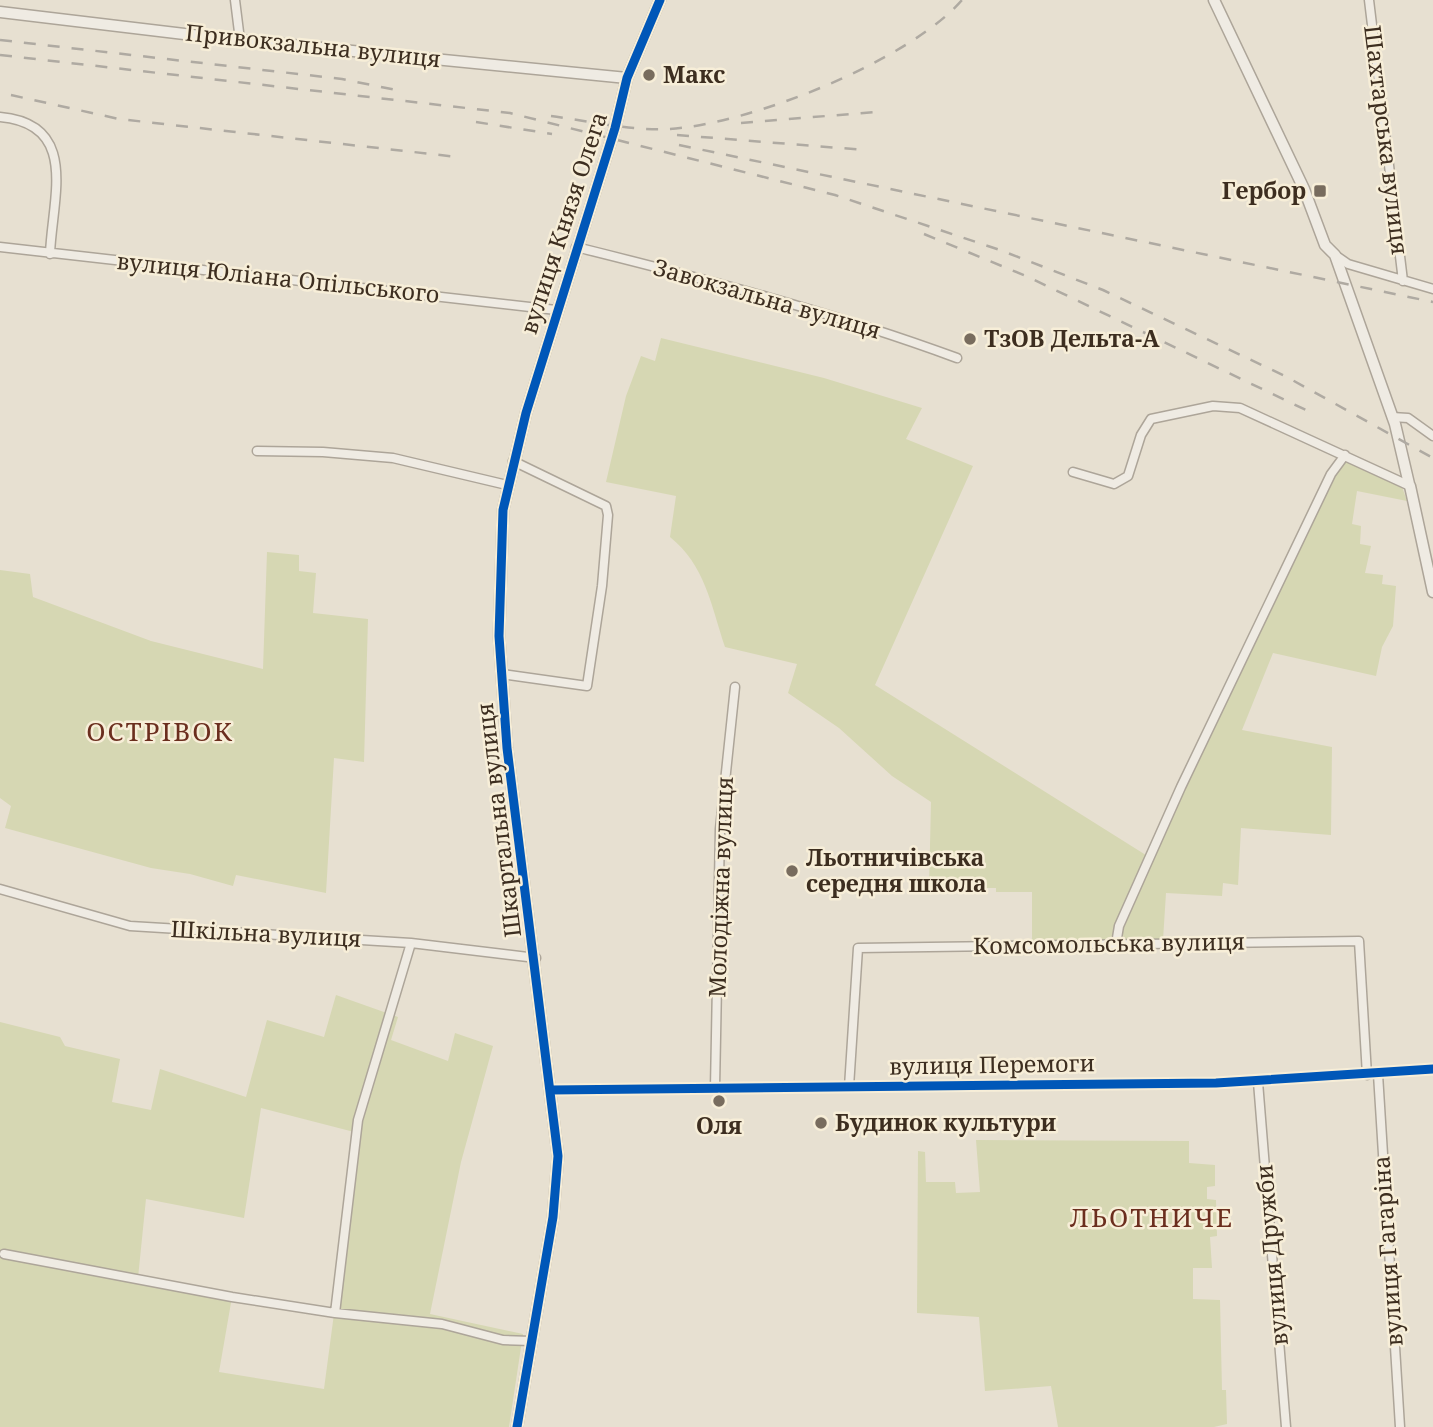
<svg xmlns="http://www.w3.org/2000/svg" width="1433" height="1427" font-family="'Noto Serif',serif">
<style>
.green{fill:#d6d7b3;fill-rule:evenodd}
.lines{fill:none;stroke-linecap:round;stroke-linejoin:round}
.minor-casing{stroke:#ada599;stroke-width:11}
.tertiary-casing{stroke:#ada599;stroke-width:13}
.minor{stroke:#efebe3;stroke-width:8}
.tertiary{stroke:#efebe3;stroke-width:10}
.rail{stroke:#afaaa2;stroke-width:2.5;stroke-dasharray:12 12;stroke-linecap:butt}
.cycleway-casing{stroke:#f7eed8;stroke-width:13}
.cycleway{stroke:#0057b8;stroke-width:9}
.poi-dot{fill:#786c5e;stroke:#f7eed8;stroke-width:2.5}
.labels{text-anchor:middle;stroke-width:5;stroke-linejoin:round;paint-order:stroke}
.street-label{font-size:23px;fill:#3d2e20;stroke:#f7eed8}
.poi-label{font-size:23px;font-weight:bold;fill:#3d2e20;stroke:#f7eed8;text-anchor:start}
.quarter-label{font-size:26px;letter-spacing:2px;fill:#6b2e1e;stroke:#f7eed8}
</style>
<rect width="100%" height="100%" fill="#e7e0d1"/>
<path class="green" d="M661,338L824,378L922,408L906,439L973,466L875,685L1149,857L1342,459L1401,484L1407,501L1357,491L1352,524L1361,526L1360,544L1371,546L1365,573L1383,575L1382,584L1396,586L1393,626L1382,647L1376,676L1273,653L1242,730L1332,747L1331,835L1241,828L1238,885L1223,883L1222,896L1166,893L1163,940L1032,941V892H996V888H976L974,890L929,889L931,802L892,776L839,728L788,693L797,664L725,647C711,605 705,565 670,537L676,496L606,482L626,396L641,356L655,361Z
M267,552L299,555V571L316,573L313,613L368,619L364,762L334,758L326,893L236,875L233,886L190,874L151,868L5,828L11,806L0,798V570L30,574L33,597L151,641L263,669Z
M336,995L398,1017L391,1040L448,1061L455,1033L493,1046L461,1162L430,1314L523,1334L509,1427H0V1022L60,1037L65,1046L120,1059L112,1102L151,1110L160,1069L246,1097L267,1020L324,1037ZM261,1108L358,1133L324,1389L219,1372L232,1297L138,1278L146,1199L244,1218Z
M976,1140L1189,1141V1163L1215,1165V1186L1207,1187V1199L1216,1200L1217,1236L1210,1237L1212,1268H1193V1299L1220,1300L1222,1390H1226L1227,1424L1214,1427H1058L1051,1386L985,1391L979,1317L917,1313L918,1151L925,1152L926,1182H955L956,1193L980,1192Z"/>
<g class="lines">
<g class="minor-casing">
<path id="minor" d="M235,0L240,40
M1369,0L1403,281
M0,117C80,124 52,199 50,254
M0,247L556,310
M576,247C705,279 832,312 957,358
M1335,255L1348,264L1433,289
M1392,417L1408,418L1433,436
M257,451L323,452L393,458L507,485
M1073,472L1114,484L1128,476L1141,435L1151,419L1213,406L1240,408L1410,486
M502,674L587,686L602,586L608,515L606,506L513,461
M0,889L130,926L411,943L536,958
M1116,944L1119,926L1181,787L1331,474L1345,455
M1378,1074L1400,1427
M1258,1082L1286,1427
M849,1087L858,948L1359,941L1367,1075
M715,1088L720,829L735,687
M551,1090L1216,1083L1433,1069
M4,1254L232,1297L335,1313L442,1324L503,1340L531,1341
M335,1313L358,1120L411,943"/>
</g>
<g class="tertiary-casing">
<path id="tertiary" d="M1214,0L1304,189L1325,245L1335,255L1395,424L1409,484
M0,12L201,36L627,78
M1410,486L1433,592
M517,1427L553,1217L558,1156L507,748L499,636L503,510L526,413L615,128L627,78L660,0"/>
</g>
<use href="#minor" class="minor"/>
<use href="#tertiary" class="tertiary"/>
<path class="rail" d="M0,40L342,79L396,90
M0,55L510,113L835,195L1000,250L1103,290L1285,376L1433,458
M11,95L119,119L458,157
M551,116C589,121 630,131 668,129C748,125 909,61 962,0
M476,122L552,134
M741,123L875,112
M677,135L865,150
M679,145L1433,302
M924,234L1026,276L1308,411"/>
<g class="cycleway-casing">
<path id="cycleway" d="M551,1090L1216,1083L1433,1069
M517,1427L553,1217L558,1156L507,748L499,636L503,510L526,413L615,128L627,78L660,0"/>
</g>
<use href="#cycleway" class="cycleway"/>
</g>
<g class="poi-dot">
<circle cx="649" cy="75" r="7"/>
<rect x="1313" y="184" width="14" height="14" rx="3.5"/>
<circle cx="970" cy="339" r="7"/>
<circle cx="792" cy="871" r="7"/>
<circle cx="719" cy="1101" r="7"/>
<circle cx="821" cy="1123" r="7"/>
</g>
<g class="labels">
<g class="street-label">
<text transform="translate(313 46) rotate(6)" y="8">Привокзальна вулиця</text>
<text transform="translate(1386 140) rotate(83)" y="8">Шахтарська вулиця</text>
<text transform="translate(564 223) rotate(-72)" y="8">вулиця Князя Олега</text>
<text transform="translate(278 278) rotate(6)" y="8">вулиця Юліана Опільського</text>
<text transform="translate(767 299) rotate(16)" y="8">Завокзальна вулиця</text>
<text transform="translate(499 820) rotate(-97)" y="8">Шкартальна вулиця</text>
<text transform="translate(721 887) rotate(-88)" y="8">Молодіжна вулиця</text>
<text transform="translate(266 934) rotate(3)" y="8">Шкільна вулиця</text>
<text transform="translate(1109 944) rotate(-1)" y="8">Комсомольська вулиця</text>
<text transform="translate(992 1065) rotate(-1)" y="8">вулиця Перемоги</text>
<text transform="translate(1388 1251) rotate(-94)" y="8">вулиця Гагаріна</text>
<text transform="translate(1272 1255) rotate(-95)" y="8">вулиця Дружби</text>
</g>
<g class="poi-label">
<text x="663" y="83">Макс</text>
<text x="1306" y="199" text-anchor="end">Гербор</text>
<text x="984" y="347">ТзОВ Дельта-А</text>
<text x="806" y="866">Льотничівська<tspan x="806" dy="26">середня школа</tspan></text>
<text x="835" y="1131">Будинок культури</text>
<text x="719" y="1134" text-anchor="middle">Оля</text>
</g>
<g class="quarter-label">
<text x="160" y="741">ОСТРІВОК</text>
<text x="1152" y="1227">ЛЬОТНИЧЕ</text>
</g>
</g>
</svg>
